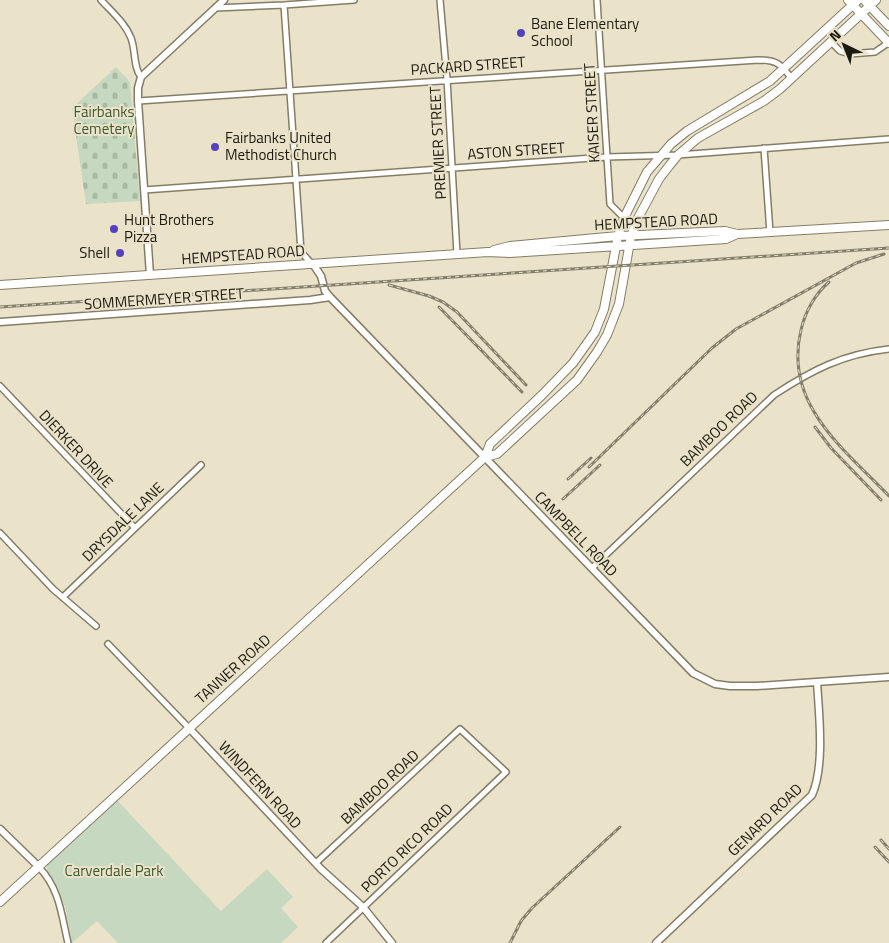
<svg xmlns="http://www.w3.org/2000/svg" width="889" height="943" font-family="'Titillium Web',sans-serif">
<style>
.green{fill:#c7d8c0}
.cemetery{fill:url(#cemetery-stones)}
.lines{fill:none;stroke-linecap:round;stroke-linejoin:round}
.minor-casing{stroke:#847d66;stroke-width:8}
.tertiary-casing{stroke:#847d66;stroke-width:9}
.secondary-casing{stroke:#847d66;stroke-width:10}
.minor{stroke:#fff;stroke-width:5}
.tertiary{stroke:#fff;stroke-width:6}
.secondary{stroke:#fff;stroke-width:8}
.rail-casing{stroke:#847f6d;stroke-width:3}
.rail{stroke:#eae3c9;stroke-width:1;stroke-dasharray:4;stroke-linecap:butt}
.poi-dot{fill:#5343bb;stroke:#eae3c9;stroke-width:2}
.labels{text-anchor:middle;stroke-width:4;stroke-linejoin:round;paint-order:stroke}
.poi-label{font-size:15px;fill:#1c1a10;stroke:#eae3c9;text-anchor:start}
.street-label{font-size:15px;fill:#1c1a10;stroke:#eae3c9}
.park-label{font-size:15px;fill:#3d5931;stroke:#eae3c9}
</style>
<defs>
<pattern id="cemetery-stones" width="16" height="16" patternUnits="userSpaceOnUse" patternTransform="scale(1.25)"><rect width="16" height="16" fill="#c7d8c0"/><path d="M2 7V4a2 2 0 0 1 4 0v3zM10 15v-3a2 2 0 0 1 4 0v3z" fill="#aab9a4"/></pattern>
</defs>
<rect width="100%" height="100%" fill="#eae3c9"/>
<path class="green" d="M116,799L221,911L267,869L293,897L281,908L298,927L281,943H118L97,921L72,943L65,906L47,870V864Z"/>
<path class="cemetery" d="M116,67L130,82L140,201L86,204L72,108Z"/>
<g class="lines">
<g class="minor-casing">
<path id="minor" d="M101,0C112,12 125,23 131,38C136,51 133,67 141,77
M440,0L447,79L457,254
M597,0L610,204L624,218
M284,5L301,252L312,264
M215,8L284,5L354,0
M832,43L840,51L850,54L875,52L888,43
M138,101L758,60C777,60 781,64 792,79
M764,148L770,233
M144,190L607,157L678,155L889,139
M0,386L135,528
M0,533L53,589L96,626
M592,568L774,395C812,370 843,354 889,349
M63,597L201,465
M108,644L189,728
M317,862L460,729L506,772L326,943
M39,867C60,890 61,913 68,943"/>
</g>
<g class="tertiary-casing">
<path id="tertiary" d="M313,264L321,276L325,291L330,297L693,673L715,684L730,686H757L889,677
M150,275L138,101V88L141,77L224,0
M0,322L310,300L330,297
M189,728L321,869L363,907L392,943
M0,829L39,867
M656,943L812,795C825,766 819,714 817,682"/>
</g>
<g class="secondary-casing">
<path id="secondary" d="M848,0L889,43
M864,0L889,26
M494,250L510,246L618,236L725,231L737,234L889,225
M0,285L488,252L510,253L726,239L737,234
M485,457L497,454L551,404L577,380L597,352L607,335L619,304L631,236L638,218L659,179L669,166L678,155L698,138L764,101L780,89L876,0
M0,902L485,457L490,444L542,395L573,363L595,332L604,309L618,236L624,218L647,172L671,144L687,131L770,81L858,0"/>
</g>
<use href="#minor" class="minor"/>
<use href="#tertiary" class="tertiary"/>
<use href="#secondary" class="secondary"/>
<g class="rail-casing">
<path id="rail" d="M829,282C815,294 805,312 801,330C783,404 844,449 889,496
M389,285L429,296L443,302L457,312L526,385
M0,307L889,248
M439,307L522,392
M815,427L831,448L881,500
M589,467L712,348L736,329L856,263L884,254
M568,479L591,458
M563,499L600,465
M881,840L889,849
M875,847L889,862
M510,943L521,921L532,908L620,827"/>
</g>
<use href="#rail" class="rail"/>
</g>
<g class="poi-dot">
<circle cx="521" cy="33" r="5"/>
<circle cx="215" cy="147" r="5"/>
<circle cx="114" cy="229" r="5"/>
<circle cx="120" cy="253" r="5"/>
</g>
<g class="labels">
<g class="poi-label">
<text x="531" y="29">Bane Elementary<tspan x="531" dy="17">School</tspan></text>
<text x="225" y="143">Fairbanks United<tspan x="225" dy="17">Methodist Church</tspan></text>
<text x="124" y="225">Hunt Brothers<tspan x="124" dy="17">Pizza</tspan></text>
<text x="110" y="258" text-anchor="end">Shell</text>
</g>
<g class="street-label">
<text transform="translate(468 66) rotate(-4)" y="5">PACKARD STREET</text>
<text transform="translate(592 113) rotate(-93)" y="5">KAISER STREET</text>
<text transform="translate(438 143) rotate(-93)" y="5">PREMIER STREET</text>
<text transform="translate(516 151) rotate(-4)" y="5">ASTON STREET</text>
<text transform="translate(656 222) rotate(-3)" y="5">HEMPSTEAD ROAD</text>
<text transform="translate(243 255) rotate(-4)" y="5">HEMPSTEAD ROAD</text>
<text transform="translate(164 299) rotate(-4)" y="5">SOMMERMEYER STREET</text>
<text transform="translate(719 429) rotate(-44)" y="5">BAMBOO ROAD</text>
<text transform="translate(76 449) rotate(47)" y="5">DIERKER DRIVE</text>
<text transform="translate(123 522) rotate(-44)" y="5">DRYSDALE LANE</text>
<text transform="translate(576 534) rotate(46)" y="5">CAMPBELL ROAD</text>
<text transform="translate(233 669) rotate(-42)" y="5">TANNER ROAD</text>
<text transform="translate(260 785) rotate(47)" y="5">WINDFERN ROAD</text>
<text transform="translate(380 787) rotate(-43)" y="5">BAMBOO ROAD</text>
<text transform="translate(765 820) rotate(-44)" y="5">GENARD ROAD</text>
<text transform="translate(407 848) rotate(-44)" y="5">PORTO RICO ROAD</text>
</g>
<g class="park-label">
<text x="104" y="117">Fairbanks<tspan x="104" dy="17">Cemetery</tspan></text>
<text x="114" y="876">Carverdale Park</text>
</g>
</g>
<g transform="translate(844 45) rotate(317)" stroke="#eae3c9" stroke-width="4" paint-order="stroke">
<path d="M0-4L9 19L0 12L-9 19Z" fill="#1c1a10"/>
<text y="-8" font-size="14" font-weight="bold" text-anchor="middle" fill="#1c1a10">N</text>
</g>
</svg>
